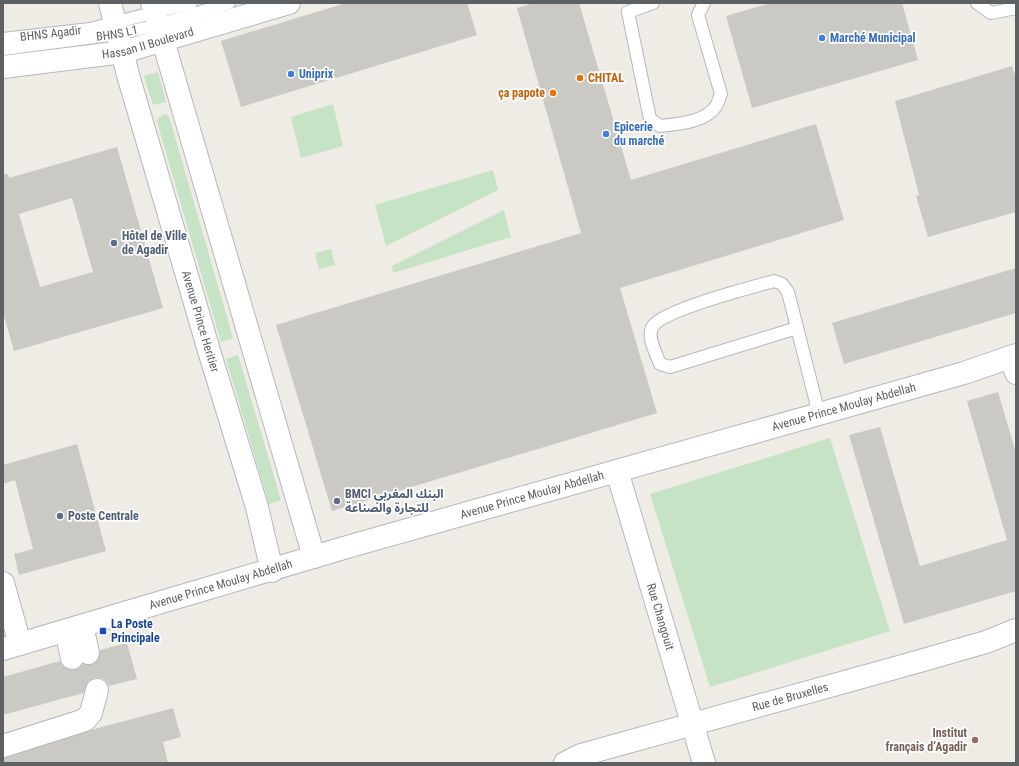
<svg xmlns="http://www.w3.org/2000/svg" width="1019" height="766" font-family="'Roboto Condensed','Noto Sans Arabic',sans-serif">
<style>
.green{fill:#c6e3c5}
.building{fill:#cbc9c4;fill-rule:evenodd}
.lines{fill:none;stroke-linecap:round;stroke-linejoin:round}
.minor-tunnel{stroke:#cac9c5;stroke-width:22;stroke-dasharray:22 11;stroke-linecap:butt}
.service-casing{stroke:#b6b8bb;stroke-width:14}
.minor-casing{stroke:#b6b8bb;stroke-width:24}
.tertiary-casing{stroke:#b6b8bb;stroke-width:24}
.service{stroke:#fff;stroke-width:12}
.minor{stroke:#fff;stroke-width:22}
.tertiary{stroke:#fff;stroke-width:22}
.shop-dot{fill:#3f7fe0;stroke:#fff;stroke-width:1.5}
.food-dot{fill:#e8710a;stroke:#fff;stroke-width:1.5}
.service-dot{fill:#5c6f8a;stroke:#fff;stroke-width:1.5}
.transit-dot{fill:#1a4fb4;stroke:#fff;stroke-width:1.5}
.education-dot{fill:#8d6e63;stroke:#fff;stroke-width:1.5}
.labels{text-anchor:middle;stroke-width:3.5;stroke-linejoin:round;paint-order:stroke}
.street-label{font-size:12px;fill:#5d6164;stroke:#fff}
.shop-label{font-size:12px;font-weight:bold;fill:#366cbe;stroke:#fff;text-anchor:start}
.food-label{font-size:12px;font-weight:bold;fill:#c56008;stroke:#fff;text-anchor:start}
.service-label{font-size:12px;font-weight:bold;fill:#4e5e75;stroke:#fff;text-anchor:start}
.transit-label{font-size:12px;font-weight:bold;fill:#164399;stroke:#fff;text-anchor:start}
.education-label{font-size:12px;font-weight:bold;fill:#785e54;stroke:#fff;text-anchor:end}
</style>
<rect width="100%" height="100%" fill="#eeece5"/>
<path class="green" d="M158,72L166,102L153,105L144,76Z
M333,104L343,146L301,158L291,117Z
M165,114L169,116L233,338L221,342L157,122L158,118Z
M493,170L498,190L386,246L375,205Z
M504,210L511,237L393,273L392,266Z
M331,249L335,265L319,269L315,253Z
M238,355L281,500L269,504L226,359Z
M830,438L890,631L710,687L650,494Z"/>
<path class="building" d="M346,3H467L477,35L241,107L221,41Z
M533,3H579L631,180L816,124L844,220L620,288L657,413L332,511L276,325L581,233L517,8Z
M771,3H902L918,60L752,108L726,16Z
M1012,66L1016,78V212L928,237L916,196L919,195L895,101Z
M117,147L163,308L14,351L3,312V174H8L9,178ZM72,198L93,272L40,287L19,214Z
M1016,268V313L844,364L832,323Z
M998,392L1016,453V591L904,624L849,435L880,427L920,566L1007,540L967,401Z
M77,444L106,551L19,575L14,554L33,549L15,480L3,484V465Z
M127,643L137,679L109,686L106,681L101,678H94L88,682L83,693L3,715V677L60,661L63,666L68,670H75L83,664L90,665L96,662L100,657V650Z
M173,708L181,737L163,742L168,763H3V758L91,730Z"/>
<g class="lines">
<path class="minor-tunnel" d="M88,653L97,690
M72,658L82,693"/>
<g class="service-casing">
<g id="service">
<path d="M653,3L628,12L650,119L660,126C678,124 706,122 716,106C719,102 719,97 721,94L698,15L704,3"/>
<path d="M977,3L991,13L1016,8"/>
<path id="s1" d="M3,39L90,29L191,3"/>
<path id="s2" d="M3,49L118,34L158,25L229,3"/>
<path d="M797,328L670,367L660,364C656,353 646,336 653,326C664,310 752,287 774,281L782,284L788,292L819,414"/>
</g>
</g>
<g class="minor-casing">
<g id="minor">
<path id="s3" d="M110,3L128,75L210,354L257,507L272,571"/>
<path d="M152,3L314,557"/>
<path d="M1011,357L1016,373"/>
<path id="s4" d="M617,471L704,763"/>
<path d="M3,583L20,644"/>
<path d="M82,626L88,653"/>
<path d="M66,631L72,658"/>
<path d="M3,746L85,720L91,713L97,690"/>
<path id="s5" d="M565,763L581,755L913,663L986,642L1016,630"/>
</g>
</g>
<g class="tertiary-casing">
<g id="tertiary">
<path id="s6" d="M3,67L123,52L289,3"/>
<path id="s7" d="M3,649L354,545L819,414L964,373L1016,355"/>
</g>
</g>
<use href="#service" class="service"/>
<use href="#minor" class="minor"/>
<use href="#tertiary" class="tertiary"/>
</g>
<g class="shop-dot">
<circle cx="822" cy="38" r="4"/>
<circle cx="291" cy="74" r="4"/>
<circle cx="606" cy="134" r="4"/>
</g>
<g class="food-dot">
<circle cx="580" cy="78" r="4"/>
<circle cx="553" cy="93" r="4"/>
</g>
<g class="service-dot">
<circle cx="114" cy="243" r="4"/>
<circle cx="337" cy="501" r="4"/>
<circle cx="60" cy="516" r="4"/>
</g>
<rect class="transit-dot" x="99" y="627" width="8" height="8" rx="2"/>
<circle class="education-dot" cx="975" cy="740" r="4"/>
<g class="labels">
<g class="street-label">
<text dy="4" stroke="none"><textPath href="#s2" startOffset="115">BHNS L1</textPath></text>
<text dy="4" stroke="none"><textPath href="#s1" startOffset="48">BHNS Agadir</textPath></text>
<text dy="4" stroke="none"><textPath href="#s6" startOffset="147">Hassan II Boulevard</textPath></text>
<text dy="4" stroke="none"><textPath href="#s3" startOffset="331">Avenue Prince Heritier</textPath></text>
<text dy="4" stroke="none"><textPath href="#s7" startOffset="875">Avenue Prince Moulay Abdellah</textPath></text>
<text dy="4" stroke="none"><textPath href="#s7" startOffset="551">Avenue Prince Moulay Abdellah</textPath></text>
<text dy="4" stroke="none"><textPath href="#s7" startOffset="227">Avenue Prince Moulay Abdellah</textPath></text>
<text dy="4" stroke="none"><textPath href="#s4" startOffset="152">Rue Changouit</textPath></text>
<text dy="4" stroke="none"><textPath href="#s5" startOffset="235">Rue de Bruxelles</textPath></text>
</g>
<g class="shop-label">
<text x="830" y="42">Marché Municipal</text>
<text x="299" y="78">Uniprix</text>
<text x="614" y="131">Epicerie<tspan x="614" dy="14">du marché</tspan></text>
</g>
<g class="food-label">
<text x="588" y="82">CHITAL</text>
<text x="545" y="97" text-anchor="end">ça papote</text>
</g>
<g class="service-label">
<text x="122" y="240">Hôtel de Ville<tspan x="122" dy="14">de Agadir</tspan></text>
<text x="345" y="498">BMCI البنك المغربي<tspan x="345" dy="14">للتجارة والصناعة</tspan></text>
<text x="68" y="520">Poste Centrale</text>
</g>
<g class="transit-label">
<text x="111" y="628">La Poste<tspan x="111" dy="14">Principale</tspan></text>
</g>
<g class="education-label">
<text x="967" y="737">Institut<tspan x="967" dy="14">français d’Agadir</tspan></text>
</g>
</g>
<rect width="1019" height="766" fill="none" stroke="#5d6164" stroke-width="8"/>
</svg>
